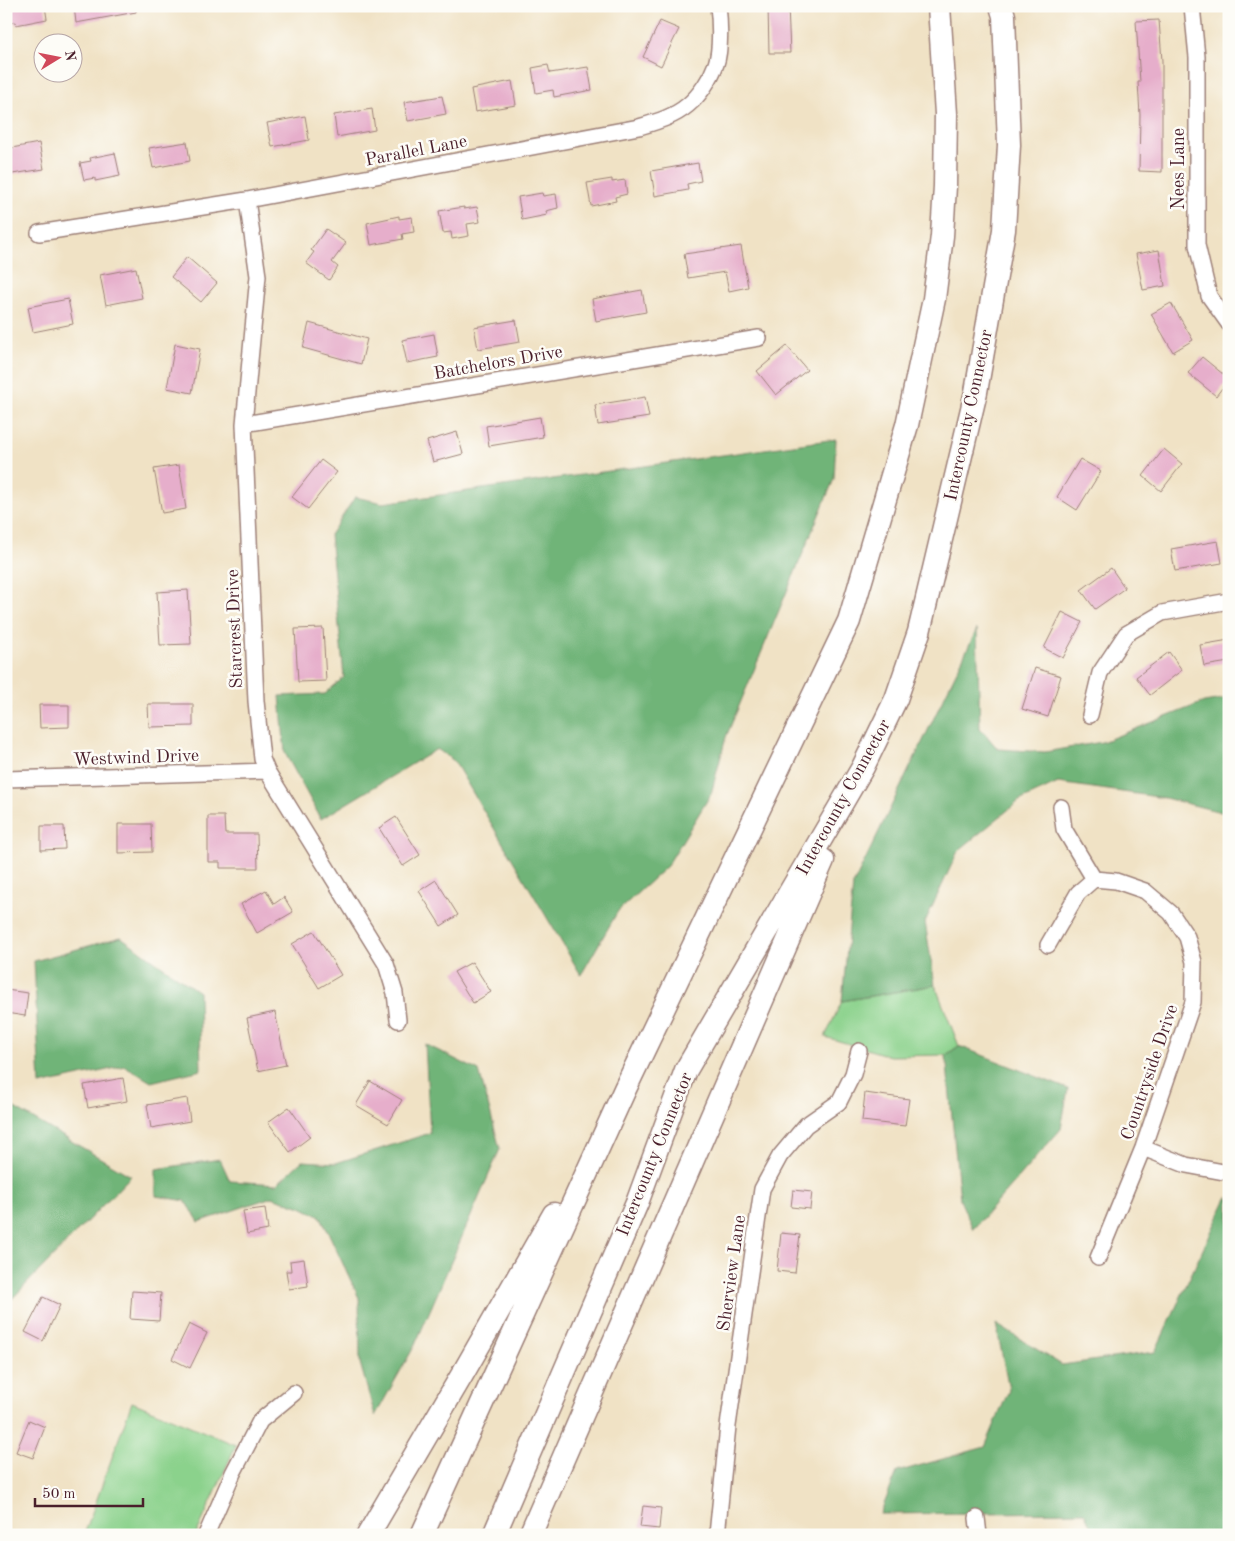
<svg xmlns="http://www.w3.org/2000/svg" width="1235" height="1541" font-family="'Old Standard TT',serif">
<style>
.green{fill:#8bd28c;stroke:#6a785c}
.forest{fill:#70b478;stroke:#5d6a52}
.building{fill:#e6aecb}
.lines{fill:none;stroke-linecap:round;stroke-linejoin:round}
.minor-casing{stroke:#9d8078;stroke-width:18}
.highway-casing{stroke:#9d8078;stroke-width:25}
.minor{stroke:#fff;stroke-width:15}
.highway{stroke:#fff;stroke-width:22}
.labels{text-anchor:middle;stroke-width:5;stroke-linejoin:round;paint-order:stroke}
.street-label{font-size:18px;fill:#4a1f2b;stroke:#fdfcf7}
</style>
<rect width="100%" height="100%" fill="#fdfcf7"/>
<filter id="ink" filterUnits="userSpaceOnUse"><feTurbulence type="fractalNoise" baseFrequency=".02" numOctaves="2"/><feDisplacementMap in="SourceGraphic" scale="10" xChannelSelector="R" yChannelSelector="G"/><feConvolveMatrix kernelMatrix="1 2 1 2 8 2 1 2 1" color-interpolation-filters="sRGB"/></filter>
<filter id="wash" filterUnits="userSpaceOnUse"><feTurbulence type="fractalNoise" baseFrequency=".0096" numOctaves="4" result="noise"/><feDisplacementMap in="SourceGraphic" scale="20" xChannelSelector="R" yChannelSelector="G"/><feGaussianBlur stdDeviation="1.12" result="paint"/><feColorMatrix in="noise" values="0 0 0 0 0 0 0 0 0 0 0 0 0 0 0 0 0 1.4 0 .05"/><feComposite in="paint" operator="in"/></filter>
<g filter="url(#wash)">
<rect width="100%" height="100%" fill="#f0e2c5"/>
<path class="green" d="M935,985L959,1046L946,1055L890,1056L825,1037L842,1001Z
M132,1402L236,1445L196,1535H84Z"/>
<path class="forest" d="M836,439L834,479L726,737L711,794L667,866L618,911L581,975L454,761L437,749L321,819L285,753L280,696L325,694L344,677L330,535L355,497L383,503Z
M977,629L980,728L998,749L1045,752L1102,742L1204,702L1229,698V814L1165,798L1058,783L1019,801L958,851L925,922L935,985L842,1001L853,885Z
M121,937L199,992L201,1070L151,1082L125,1066L40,1085L34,961Z
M425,1044L479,1071L500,1149L415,1345L375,1416L360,1363L359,1298L321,1217L301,1207L272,1197L199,1222L186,1201L156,1196V1169L220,1159L230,1181L277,1184L302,1161L336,1163L430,1133Z
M959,1046L1068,1089L1061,1129L973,1229L960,1200L946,1055Z
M6,1103L131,1176L7,1304L6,1307Z
M1227,1198H1229V1535H1095L1084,1512L880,1514L897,1472L985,1447L1009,1390L996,1324L1062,1365L1155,1352Z"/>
<g id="blocks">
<path class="building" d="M6,6H45L47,19L16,25L15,22L6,24Z
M74,6H136V12L76,23Z
M768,6H788L790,53H769Z
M1159,20L1162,61V172L1139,171L1140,115L1138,82H1140L1136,21Z
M660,21L679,29L661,66L643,57Z
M548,65L550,73L588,67L592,90L554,97L553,90L536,93L532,68Z
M512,81L516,105L475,112L471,89Z
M442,96L446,114L408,121L404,102Z
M372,109L375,130L337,137L334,115Z
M305,116L309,140L272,147L267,123Z
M187,142L190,161L153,168L149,148Z
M39,143L44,169L6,175V149Z
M115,153L120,176L95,181V178L84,180L80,163L91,161L90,158Z
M698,163L701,181L687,184L688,190L655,196L651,171Z
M612,179V182L625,180L627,194L615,197L616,201L591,206L587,183Z
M542,193L543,196L556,194L558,208L546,211L547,215L522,220L518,197Z
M464,207V209L477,207L480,222L467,224L469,236L452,239L451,232L443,233L439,211Z
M399,216V219L412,217L414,232L402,234L403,239L371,245L367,223Z
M326,229L346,243L332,262L338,267L329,280L306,263L314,252L311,250Z
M741,246L748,287L729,291L725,272L688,278L684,254Z
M1159,250L1165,286L1143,290L1136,254Z
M187,257L217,283L201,302L171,277Z
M136,268L142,298L106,305L100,275Z
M642,290L646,312L596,321L592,299Z
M68,299L73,324L33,332L28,307Z
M1171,303L1193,340L1173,352L1151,314Z
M516,320L520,342L478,349L474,327Z
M309,323L367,339L361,364L303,348Z
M434,334L438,357L407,363L402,340Z
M175,344L200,349L192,393L167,388Z
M787,346L807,370L776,395L757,371Z
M1202,357L1229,379L1216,396L1188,373Z
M645,397L649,417L598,425L595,405Z
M540,417L543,437L489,446L486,426Z
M457,432L463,454L433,462L427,441Z
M1164,449L1182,464L1161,491L1143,476Z
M1080,459L1101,471L1077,510L1057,497Z
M321,460L337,472L308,509L292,497Z
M179,465L186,509L162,513L154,469Z
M1218,541L1222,563L1175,571L1171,549Z
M1111,568L1125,588L1095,609L1081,590Z
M188,590L191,644L160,645L157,592Z
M1062,612L1082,622L1063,658L1044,648Z
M323,628L326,681L298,682L295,629Z
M1229,640V662L1204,666L1200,645Z
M1169,652L1182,670L1150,695L1136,677Z
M1035,668L1061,676L1048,717L1022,709Z
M148,704H193V726L149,727Z
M39,705H69V727L40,728Z
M208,816H224L225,834H257L258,868H220V862H208Z
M396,817L420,855L403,866L379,828Z
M118,824H151L152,852L118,853Z
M41,826H64L65,849L41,850Z
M436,880L458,915L441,926L419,891Z
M266,890L274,904L284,897L293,912L257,933L241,904Z
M314,931L341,975L319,988L292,944Z
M472,962L491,992L473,1003L454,972Z
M6,990L28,993L25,1016L6,1013Z
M275,1012L286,1065L258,1071L247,1018Z
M123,1078L127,1101L88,1108L84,1085Z
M370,1081L402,1100L388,1124L356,1105Z
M865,1093L909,1099L905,1126L862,1121Z
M187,1098L190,1121L151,1128L147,1105Z
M289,1107L310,1137L290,1152L268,1122Z
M793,1190L812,1192L810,1209L791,1207Z
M265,1208L268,1230L247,1234L243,1211Z
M781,1233L800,1235L795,1273L777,1271Z
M304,1259L308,1286L289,1289L286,1271H291L290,1261Z
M132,1291L161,1293L159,1321L130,1319Z
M43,1297L60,1305L43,1341L25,1332Z
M189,1324L207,1333L190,1368L172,1359Z
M29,1420L45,1427L33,1458L16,1452Z
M643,1506L661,1508L659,1529L640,1527Z"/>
</g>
</g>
<g filter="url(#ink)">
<use href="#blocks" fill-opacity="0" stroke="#9d8078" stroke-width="1"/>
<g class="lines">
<g class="minor-casing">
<path id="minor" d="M1192,6L1197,57V245L1209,296L1229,324
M247,200L258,276L244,424L256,701L262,759L267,771L386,964L395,993L398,1020
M39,233L247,200L639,127C656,122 674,117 688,105C700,95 711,78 716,64C721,50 720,21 718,6
M244,424L759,338
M1090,715L1100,673L1126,634L1162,613L1229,601
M6,779L267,771
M1061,807L1064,829L1094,879L1116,881L1145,891L1171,913L1187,937L1194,962L1193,1002L1143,1148L1098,1258
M1048,945L1078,893L1094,879
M1143,1148L1186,1165L1229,1173
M977,1518L979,1535
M206,1535L233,1473L260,1421L294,1393
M717,1535L728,1426L762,1189L780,1156L806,1125L839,1102L853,1074L859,1051"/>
</g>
<g class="highway-casing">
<path id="highway" d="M368,1535L462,1375L554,1214
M422,1535L625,1089L849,621L907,425L934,299L942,236L945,186L946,114L939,6
M494,1535L637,1203L686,1070L863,767L896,699L919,632L976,392L1004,230L1009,145L1004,16L1001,6
M530,1535L823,860"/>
</g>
<use href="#minor" class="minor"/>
<use href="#highway" class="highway"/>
</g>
</g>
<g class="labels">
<g class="street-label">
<text transform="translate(416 150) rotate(-11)" y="6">Parallel Lane</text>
<text transform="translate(1178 169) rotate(-90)" y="6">Nees Lane</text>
<text transform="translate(498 362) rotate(-10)" y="6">Batchelors Drive</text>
<text transform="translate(968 415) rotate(-78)" y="6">Intercounty Connector</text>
<text transform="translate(234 629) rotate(-92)" y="6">Starcrest Drive</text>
<text transform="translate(136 757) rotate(-2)" y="6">Westwind Drive</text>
<text transform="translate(843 797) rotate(-61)" y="6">Intercounty Connector</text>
<text transform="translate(1149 1072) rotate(-71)" y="6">Countryside Drive</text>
<text transform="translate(654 1154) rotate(-68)" y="6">Intercounty Connector</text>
<text transform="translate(731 1273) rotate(-82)" y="6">Sherview Lane</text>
</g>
</g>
<rect width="1235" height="1541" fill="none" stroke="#fdfcf7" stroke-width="25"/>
<g transform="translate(58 58) rotate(80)"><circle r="24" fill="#fdfcf7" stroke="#b5a4a5"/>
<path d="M0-4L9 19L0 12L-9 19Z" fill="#d1495b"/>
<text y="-8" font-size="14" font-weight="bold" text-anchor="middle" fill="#4a1f2b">N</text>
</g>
<path d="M35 1498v8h108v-8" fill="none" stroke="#4a1f2b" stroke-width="2.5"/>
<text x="42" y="1498" font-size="15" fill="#4a1f2b" stroke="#fdfcf7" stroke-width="4" paint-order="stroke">50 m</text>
</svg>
